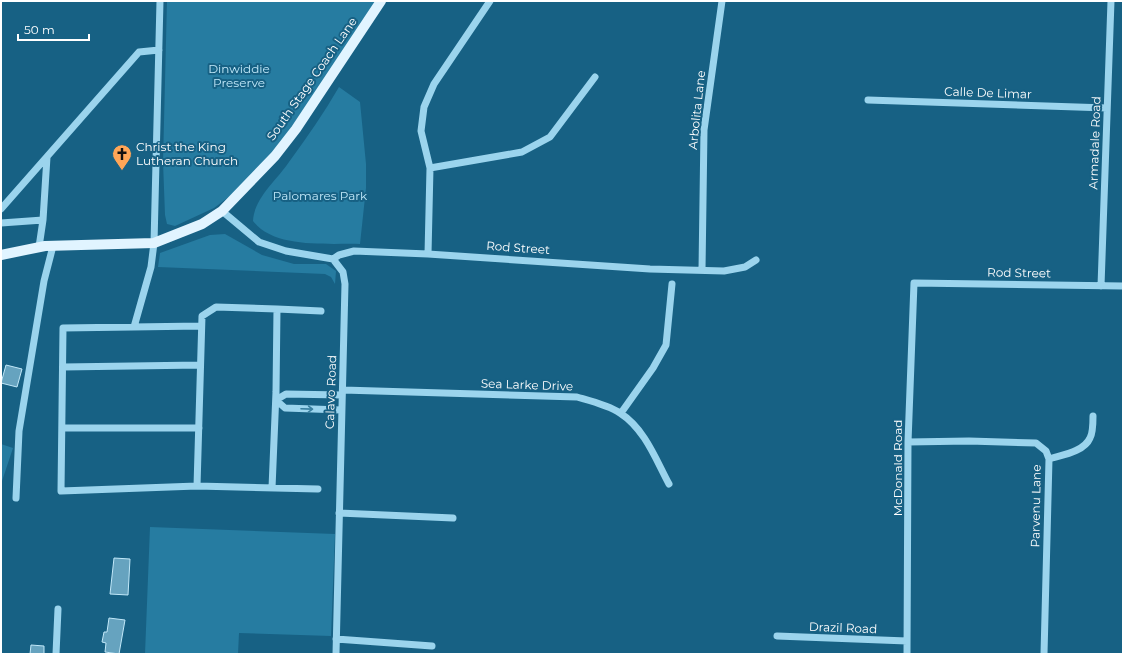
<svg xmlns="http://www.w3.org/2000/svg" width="1124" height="655" font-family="Montserrat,sans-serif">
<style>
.green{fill:#267ca1}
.building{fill:#66a3bf;stroke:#c1e8f9}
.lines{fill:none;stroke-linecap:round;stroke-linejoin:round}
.minor{stroke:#9bd4ed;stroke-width:7}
.major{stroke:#e1f4ff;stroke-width:10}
.oneway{stroke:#387e9e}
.labels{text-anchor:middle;stroke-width:4;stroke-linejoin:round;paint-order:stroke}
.park-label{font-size:12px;fill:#c1e8f9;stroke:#176184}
.street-label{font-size:12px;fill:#fff;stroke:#176184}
.poi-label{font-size:12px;fill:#fff;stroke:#176184;text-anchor:start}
</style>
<rect width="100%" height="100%" fill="#176184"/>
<path class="green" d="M167,1H378L268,161L238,190L214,208L175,226L167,224L165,215L163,162Z
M339,87L360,102L366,164V188L360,244C328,243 274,249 253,221C254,198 277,180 289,162C307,137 324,113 339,87Z
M225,234L262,255L294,264H326L336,271L335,284L331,277L325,274L158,267L160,253L210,235Z
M1,444L13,448L1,484Z
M150,527L335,534L331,636L239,633L238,654H145Z"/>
<path class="building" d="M6,365L22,369L17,387L1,383Z
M114,558L130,559L128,595L110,594Z
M109,618L125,620L119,654L105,652L106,643L102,642L104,632H107Z
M31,645L44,646V654H30Z"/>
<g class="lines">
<path class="minor" d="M868,100L1107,108
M430,168L522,152L550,137L595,77
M1,209L139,52L159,50
M222,211L259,242L286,251L333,259L343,272L345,284L336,654
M43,220L47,157
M1,223L43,220L39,247
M428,254L430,168L421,131L424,107L434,84L490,1
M333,259L339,255L354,251L428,254L650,269L724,271L745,267L756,260
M702,270L704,130L722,1
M1101,286L1111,1
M277,309L321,311
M134,327L151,267L154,243L160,1
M63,367L200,365
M343,390L577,397C591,401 608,405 620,413C645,429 656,460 669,484
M341,410L285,408L276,400L286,394L342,395
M621,413L653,368L666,345L672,284
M62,428H199
M908,442L969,441L1036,443L1046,451L1049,459L1044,654
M1049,459C1061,455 1084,452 1090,438C1093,433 1093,423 1093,416
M197,486L61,491L63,328L201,326
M272,488L276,392L277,309L216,307L202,316L197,486L318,489
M16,498L19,431L44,281L53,246
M339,513L453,518
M777,636L907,641
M336,639L432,646
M56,654L58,609
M907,654L908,442L914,283L1123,286"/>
<path class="major" d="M1,255L45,246L154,243L202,224L222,211L275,156L296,129L381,1"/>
</g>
<defs><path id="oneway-shaft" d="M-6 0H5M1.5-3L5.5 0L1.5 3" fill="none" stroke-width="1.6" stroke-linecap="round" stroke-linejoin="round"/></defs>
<use class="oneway" href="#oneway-shaft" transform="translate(307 409) rotate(2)"/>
<defs>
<g id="church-pin" transform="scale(1)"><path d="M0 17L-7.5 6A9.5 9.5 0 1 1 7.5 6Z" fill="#ffa657" stroke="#176184"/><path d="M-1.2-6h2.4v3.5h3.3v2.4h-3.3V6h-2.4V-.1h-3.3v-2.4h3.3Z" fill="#111"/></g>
</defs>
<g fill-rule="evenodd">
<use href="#church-pin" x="122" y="154"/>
</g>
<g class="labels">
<g class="park-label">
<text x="239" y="73">Dinwiddie<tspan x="239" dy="14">Preserve</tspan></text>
<text x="320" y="200">Palomares Park</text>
</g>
<g class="street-label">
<text transform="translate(312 79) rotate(-55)" y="4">South Stage Coach Lane</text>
<text transform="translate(988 93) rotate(2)" y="4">Calle De Limar</text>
<text transform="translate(697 110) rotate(-84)" y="4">Arbolita Lane</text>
<text transform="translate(1095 143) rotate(-88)" y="4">Armadale Road</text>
<text transform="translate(518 248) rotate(4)" y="4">Rod Street</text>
<text transform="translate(1019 273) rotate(1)" y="4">Rod Street</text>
<text transform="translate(527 385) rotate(2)" y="4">Sea Larke Drive</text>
<text transform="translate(331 392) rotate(-88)" y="4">Calavo Road</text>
<text transform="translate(898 468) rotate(-90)" y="4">McDonald Road</text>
<text transform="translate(1036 506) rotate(-89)" y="4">Parvenu Lane</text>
<text transform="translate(843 628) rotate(2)" y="4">Drazil Road</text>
</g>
<g class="poi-label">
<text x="136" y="151">Christ the King<tspan x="136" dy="14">Lutheran Church</tspan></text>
</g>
</g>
<rect width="1124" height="655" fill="none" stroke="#ffffff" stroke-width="4"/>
<path d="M18 34v6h71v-6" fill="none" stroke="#ffffff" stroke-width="2"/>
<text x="24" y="34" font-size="12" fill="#ffffff" stroke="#176184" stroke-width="3" paint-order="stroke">50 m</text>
</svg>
